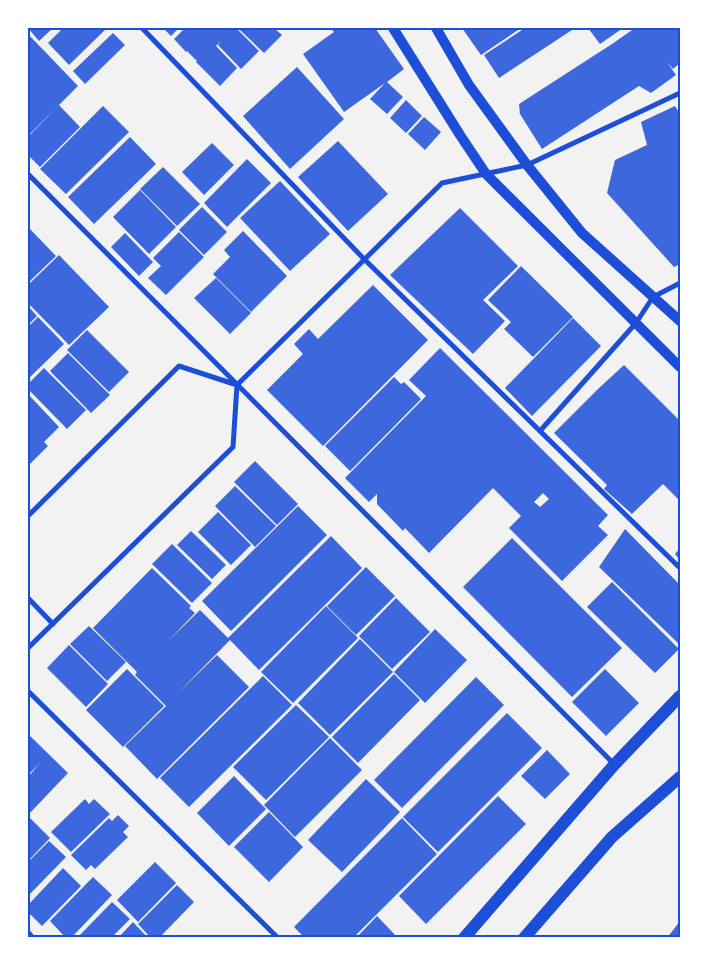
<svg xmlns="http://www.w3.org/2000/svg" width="708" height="965" font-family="'Titillium Web',sans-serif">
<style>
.building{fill:#3d67dc;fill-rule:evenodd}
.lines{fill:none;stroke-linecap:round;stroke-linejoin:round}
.minor{stroke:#1d4ed8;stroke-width:5}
.secondary{stroke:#1d4ed8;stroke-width:10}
.primary{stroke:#1d4ed8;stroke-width:12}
.neatline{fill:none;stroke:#1d4ed8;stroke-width:2}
</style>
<rect width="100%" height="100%" fill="#f2f2f2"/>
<path class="building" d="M28,28H53L39,41Z
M63,28H107L69,65L48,43Z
M163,28H179L171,36Z
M185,28H236L259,51L241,69L218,45L221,41L216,46L237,68L220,86L196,62L197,61L187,51L186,52L174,39Z
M243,28H274L282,35L264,53L240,30Z
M330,28H375L404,69L387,82L403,97L387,114L370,99L385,83L344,112L303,54L334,32Z
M462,28H521L481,55Z
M525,28H570L572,30L499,78L484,55Z
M588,28H623L600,44Z
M635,28H680V63L673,69L667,62L676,75L651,93L639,86L542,149L520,114L519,104L612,44Z
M113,33L125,45L85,84L73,71Z
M28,34L78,86L28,136Z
M297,67L344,119L290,169L243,116Z
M406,100L422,116L406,133L390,118Z
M59,105L80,127L40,167L28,155V137Z
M103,106L129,132L66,194L40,169Z
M675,106L680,114V264L674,267L607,193L615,160L647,145L641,122Z
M424,117L441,132L425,150L408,134Z
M130,137L156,164L94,224L68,197Z
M338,141L388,194L348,231L298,177Z
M212,143L234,165L204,195L182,172Z
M247,159L271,183L227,227L204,203Z
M163,167L200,204L177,226L140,189Z
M280,181L330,234L290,271L240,218Z
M140,190L176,227L149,254L113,217Z
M202,207L227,232L204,255L179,230Z
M460,208L518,266L483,300L505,321L473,354L390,275Z
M28,227L56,256L28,283Z
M243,231L287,276L251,312L213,274L230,257L224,250Z
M179,232L204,257L166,295L148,278L161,266L153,258Z
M125,233L153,262L139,276L111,247Z
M59,255L109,307L69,345L28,303V285Z
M521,266L573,317L533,357L504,329L511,322L488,300Z
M216,278L251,313L230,334L194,298Z
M373,285L428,340L323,446L267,390L303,354L294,344L309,329L318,339Z
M28,306L37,316L28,325Z
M38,317L64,344L28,379V327Z
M573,318L601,346L532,416L505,388Z
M87,330L129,372L109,392L67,350Z
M440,348L608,515L598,526L608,535L562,581L509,528L521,516L493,488L429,553L405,528L403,531L377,504V494L369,502L345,478L426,396L409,380ZM543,493L549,499L540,507L534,502Z
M68,353L110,395L91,413L50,371Z
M624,365L680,421V501L663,484L632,514L604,489L607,485L554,433L598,389Z
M44,368L86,410L67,429L28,389V384Z
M394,377L401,384L404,382L421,399L350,471L325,446Z
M28,394L59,427L44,442L48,446L28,466Z
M255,461L298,504L277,525L234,482Z
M235,486L276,526L255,547L215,506Z
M298,506L327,535L231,631L202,601Z
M218,512L251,545L231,565L198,532Z
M625,529L680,585V645L599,567Z
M191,531L226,565L212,579L177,545Z
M331,536L362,568L325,605L324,604L325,605L259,670L230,640L177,694L217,655L249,687L157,779L125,746L166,706L135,675L137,672L93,628L152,568L191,606L189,608L195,613L169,640L200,610L228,638Z
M512,538L622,648L572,697L463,587Z
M172,544L212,583L192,603L152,564Z
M680,548V560L675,554Z
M366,567L395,596L356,635L327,606Z
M612,582L679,649L655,673L587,607Z
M396,598L430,632L392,669L359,636Z
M326,606L358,638L293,703L261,672Z
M89,626L126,662L107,681L70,644Z
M435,629L467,660L425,703L394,672Z
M360,639L393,672L330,735L298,703Z
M69,645L108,684L86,707L47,668Z
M127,669L164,706L123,747L86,710Z
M605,669L639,703L606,736L572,702Z
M394,674L420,700L358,763L332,737Z
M263,676L292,705L189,807L160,778Z
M476,677L504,705L402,808L374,780Z
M296,705L329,737L266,800L233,767Z
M507,713L542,748L438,852L403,817Z
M28,734L68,773L28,815V777L40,763L28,775Z
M330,738L362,770L295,837L264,805Z
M547,750L570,774L545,799L521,776Z
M234,776L266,809L229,846L197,813Z
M366,779L400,812L342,872L308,840Z
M498,796L526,824L426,924L399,896Z
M85,799L89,804L94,799L110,814L71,852L51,832Z
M269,812L303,847L269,882L234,847Z
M118,815L129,826L123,832L128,837L95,869L91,865L86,870L71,855L109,818L112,821Z
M30,818L50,838L28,861V820Z
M402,818L437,854L353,938H305L294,927Z
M49,841L66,857L28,896V862Z
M155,862L176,883L138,922L117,900Z
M63,868L81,886L42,926L28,912V905Z
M93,877L112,895L71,938H66L50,921Z
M177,885L194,902L159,938H151L138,924Z
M112,902L130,919L111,938H77Z
M377,916L398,938H356Z
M680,921V938H667Z
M133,922L148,938H118Z"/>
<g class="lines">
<path class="minor" d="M142,28L364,259L680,568
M28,174L614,764
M540,431L636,323L653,297L680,283
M28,516L179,366L234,384
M28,598L53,624
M28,648L233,447L237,385L442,183L527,165L680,93
M28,691L278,938
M28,932L33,938"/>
<path class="secondary" d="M393,28L460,135L486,174L680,367
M436,28L469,85L527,165L582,233L680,321"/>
<path class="primary" d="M464,938L614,765L680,696
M524,938L612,837L680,777"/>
</g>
<rect width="708" height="965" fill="none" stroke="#ffffff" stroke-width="58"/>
<rect x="29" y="29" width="650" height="907" class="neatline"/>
</svg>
